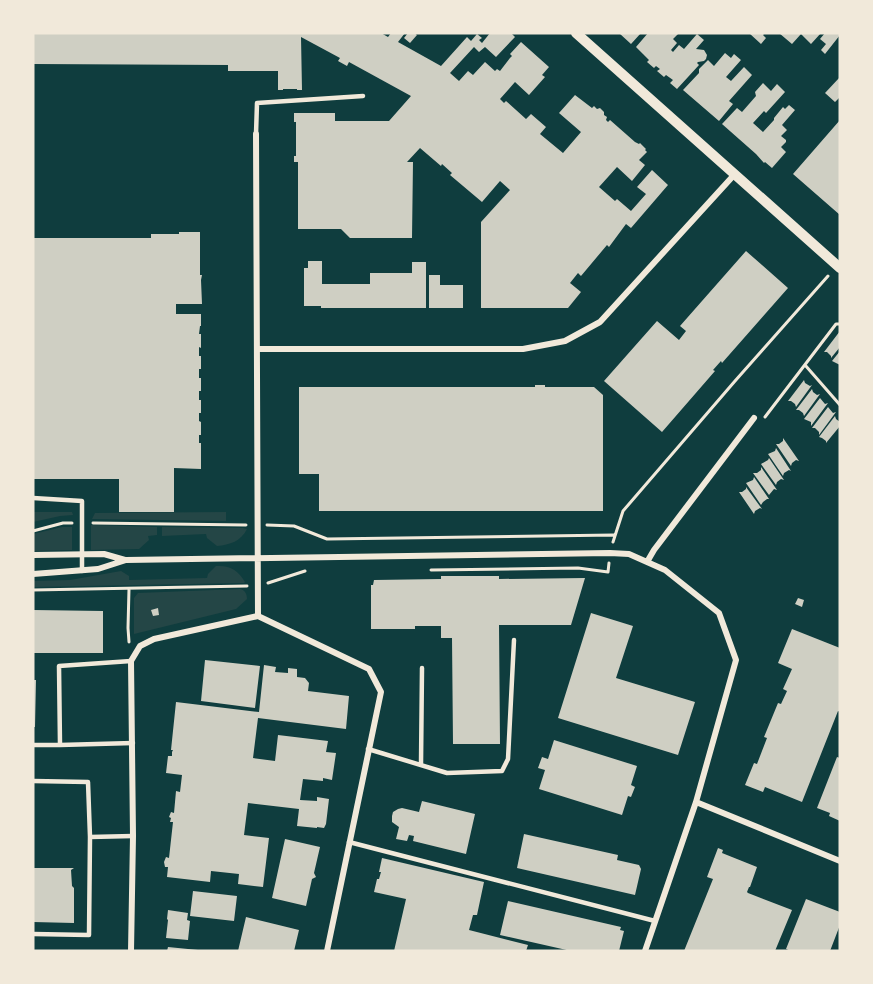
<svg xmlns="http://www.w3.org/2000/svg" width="873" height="984" font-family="Montserrat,sans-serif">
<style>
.green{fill:#244646}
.building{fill:#cfcfc3}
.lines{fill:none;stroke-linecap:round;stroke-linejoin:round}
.path{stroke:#f1e9da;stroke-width:3}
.service{stroke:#f1e9da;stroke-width:4.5}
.minor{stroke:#f1e9da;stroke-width:6}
.tertiary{stroke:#f1e9da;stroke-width:10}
</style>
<rect width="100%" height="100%" fill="#0f3d3e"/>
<path class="green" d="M33,512H72L73,515L60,516L33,522Z
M226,512V521L92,519L95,513Z
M91,525L157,527V535L148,536L149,540L139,549L91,550Z
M62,527H72V550L33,551V534Z
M162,527L243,528L247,529C241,541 230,545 217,546L207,538L206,534L162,536Z
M216,566C230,565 238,570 245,582L244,583L33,587V581L70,580L121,571L129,576V580L207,578L208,574Z
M240,589C245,590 247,594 247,599L236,609L134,634V598L138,593Z"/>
<path class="building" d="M33,33H381L388,37L391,33H405L398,42L441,66L467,37L471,41L477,34L482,38L479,40L482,43L490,33H511L515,37L496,57L485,47L479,52L474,47L450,73L459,81L468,71L473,75L485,62L495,71L497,69L500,71L510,58L512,56L510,54L521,42L549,67L542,75L545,77L529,95L515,82L500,99L504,103L506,101L526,119L531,114L546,127L540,134L563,153L581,132L559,113L575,95L592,108L594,106L597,109L600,108L604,112V115L607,117L606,120L608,122L610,120L635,142L639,144L640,143L646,149L645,150L647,152L639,160L645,165L632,181L617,167L599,187L615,201L617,199L631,211L646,194L637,187L652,170L668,185L631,228L626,224L609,247L607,245L581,276L578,273L570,283L581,292L568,308H481V222L510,190L500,181L482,202L450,175L452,173L442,164L441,166L420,148L407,162H413L412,238H350L341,229H298V162H294V156H296V122H294V113H335V121H389L411,96L349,62L347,66L338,61L340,58L301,37L302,90H297V89H283V90H278V71H228V65L33,64Z
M408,33H414L417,35L410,43L404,38Z
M619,33H641L631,44Z
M648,33H679L673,39L677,43L671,50L673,52L679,45L684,49L697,34L704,40L696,49L704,50L707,55L706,59L704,61L698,62L697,63L699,65L677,89L670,83L673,80L666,75L664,77L657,71L660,69L656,66L654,68L647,62L649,60L636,47Z
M749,33H765L763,35L766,38L761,44Z
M779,33H821L811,44L801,34L792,44Z
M825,33H838L840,35L825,54L821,50L826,44L820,39Z
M725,53L731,58L734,54L741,60L726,77L731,81L744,67L752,75L729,101L733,104L719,121L683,90L699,73V69L708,60L714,66Z
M840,77V97L835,102L825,93Z
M763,83L771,91L777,84L785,92L766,113L764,111L753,123L763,132L774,120V118L783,107L785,109L789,105L795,110L782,125L787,130L781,136L786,140V142L781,147L786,152L772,168L765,162L764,163L756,154L722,124L737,108L742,112L756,96L755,92Z
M840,120V215L793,174Z
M179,232H200V275H202L201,280L202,304H176V314H201V326H200L199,334H201V348L199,347V356H201V369H199V378H201V391H199V400H201V413H199V421L201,422V435H199V443H201V469L174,468V512H119V479H33V238H151V234H179Z
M746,251L788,288L722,363L721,361L713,370L715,371L662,432L604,381L657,321L679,340L686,331L680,326Z
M308,261H322V284H370V273H412V262H426V308H321V306H304V268H308Z
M429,275H440V285H463V308H429Z
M840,331V347L831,358V356L827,352H824Z
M840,351V365L832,361Z
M804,380L805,383L810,386L812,385L796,407L795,404L791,401H788Z
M535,385H545V387H594L603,395V511H319V474H299V387H535Z
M812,389L813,392L817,395L820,394L804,416L803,413L799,410H796Z
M820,398L825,404L828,403L811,426V422L804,419Z
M828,407L833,413L836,412L819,435V432L815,428H812Z
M835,416L836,419L840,422V426L826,443V441L822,438L819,437Z
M783,438L799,461L796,460L792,463L791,466L776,444H779L783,441Z
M776,448L791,471L789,470L784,473L783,476L768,454L775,451Z
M769,458L784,480L781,479L777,482L776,485L761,464L768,460Z
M761,467L777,490L774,489L769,495L753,473H757L761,470Z
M754,477L769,499H767L763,502L761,505L746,483L753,480Z
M746,487L762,509L760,508L755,511L754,514L739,492H742L746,489Z
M441,576H499V579L585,578L571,625H499L500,744H453L452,638H441V626H415V629H371V585H373L374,580L441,579Z
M798,598L804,600L802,607L795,604Z
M158,608L159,615L153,616L151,610Z
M33,610L103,611V653H33Z
M591,613L633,626L616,678L695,702L678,755L558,718Z
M792,629L840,648V712L838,711L802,802L765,787L763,792L745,785L754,763L757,764L767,738L764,737L778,703L781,704L787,691L783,689L792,669L778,663Z
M205,660L260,666L255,708L201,701Z
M264,665L276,667L275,672L288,673V668L297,669V677L305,678L309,683L308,691L349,696L346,729L258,718L253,758L275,761L278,735L328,741L326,752L336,753L332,780L323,778V781L303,779L300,800L317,801V797L329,799L326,824L324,828L317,827V828L297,826L299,809L248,803L244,835L269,838L263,887L238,884L239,874L211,871L210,882L167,877L168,867H165L164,862L166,857L169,858L173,822H170L171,818L169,817L171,812L174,813L176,791L180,792L182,775L166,773L168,756H172V752L173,750H171L176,702L259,712Z
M33,680H36L35,727H33Z
M554,740L637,766L631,785L635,787L631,797L628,796L622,815L539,789L545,770L538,768L542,757L548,759Z
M837,757L840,758V821L829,816L830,813L817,808Z
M422,801L475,814L466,854L413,841L414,836L409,835L407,841L396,839L399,827L392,822V816L393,812L398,809L402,808L419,812Z
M524,834L618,855L617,860L639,865L641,869L635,895L517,868Z
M285,839L320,847L314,873L316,877L312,879L306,906L272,898Z
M718,848L723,850L722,853L757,867L750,887H749L747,892L748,893L792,910L775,951H684L713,879L707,877Z
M382,858L484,882L477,915H473L469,930L528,945L526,951H394L406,899L374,892L377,879H379L381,872H379Z
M33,868H74L71,870L72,886L74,888V923L33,922Z
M193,891L237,896L234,921L190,916Z
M806,899L840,912V925L830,951H791L786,949Z
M508,901L621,927L620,930L624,931L619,951H571L500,935Z
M168,910L188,913L187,920L190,921L188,940L166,938L168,920L167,919Z
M246,917L299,930L294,951H238Z
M168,947L198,950V951H167Z"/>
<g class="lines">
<path class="path" d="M805,365L840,405
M765,417L836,324H840
M93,523L246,525
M267,525L294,526L327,539L614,535
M33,531L63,523H72
M613,542L623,511L735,381L828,276
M431,570L578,568L608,572L609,563
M268,583L305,571
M129,589L128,628L129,642
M33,590L247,586"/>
<path class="service" d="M256,134L257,103L363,96
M33,498L82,501V571
M131,661L59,666L60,745L133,743
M33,745H60
M368,749L447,773L502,771L508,759L514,640
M421,764L422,668
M33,781L88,782L90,837L89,935L33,934
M90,837L133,836
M349,842L655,921"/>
<path class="minor" d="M256,134L258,616L369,669L381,692L327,951
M257,349H523L565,341L600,322L734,175
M33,555L104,554L125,560
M647,562L654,550L754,418
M33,574L98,569L126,560L610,553L629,554L665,570L719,613L736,660L696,802L645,951
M696,802L840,861
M131,951L133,836L131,661L140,646L154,639L258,616"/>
<path class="tertiary" d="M576,33L840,268"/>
</g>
<rect width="873" height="984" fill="none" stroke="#f1e9da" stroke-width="69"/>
</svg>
